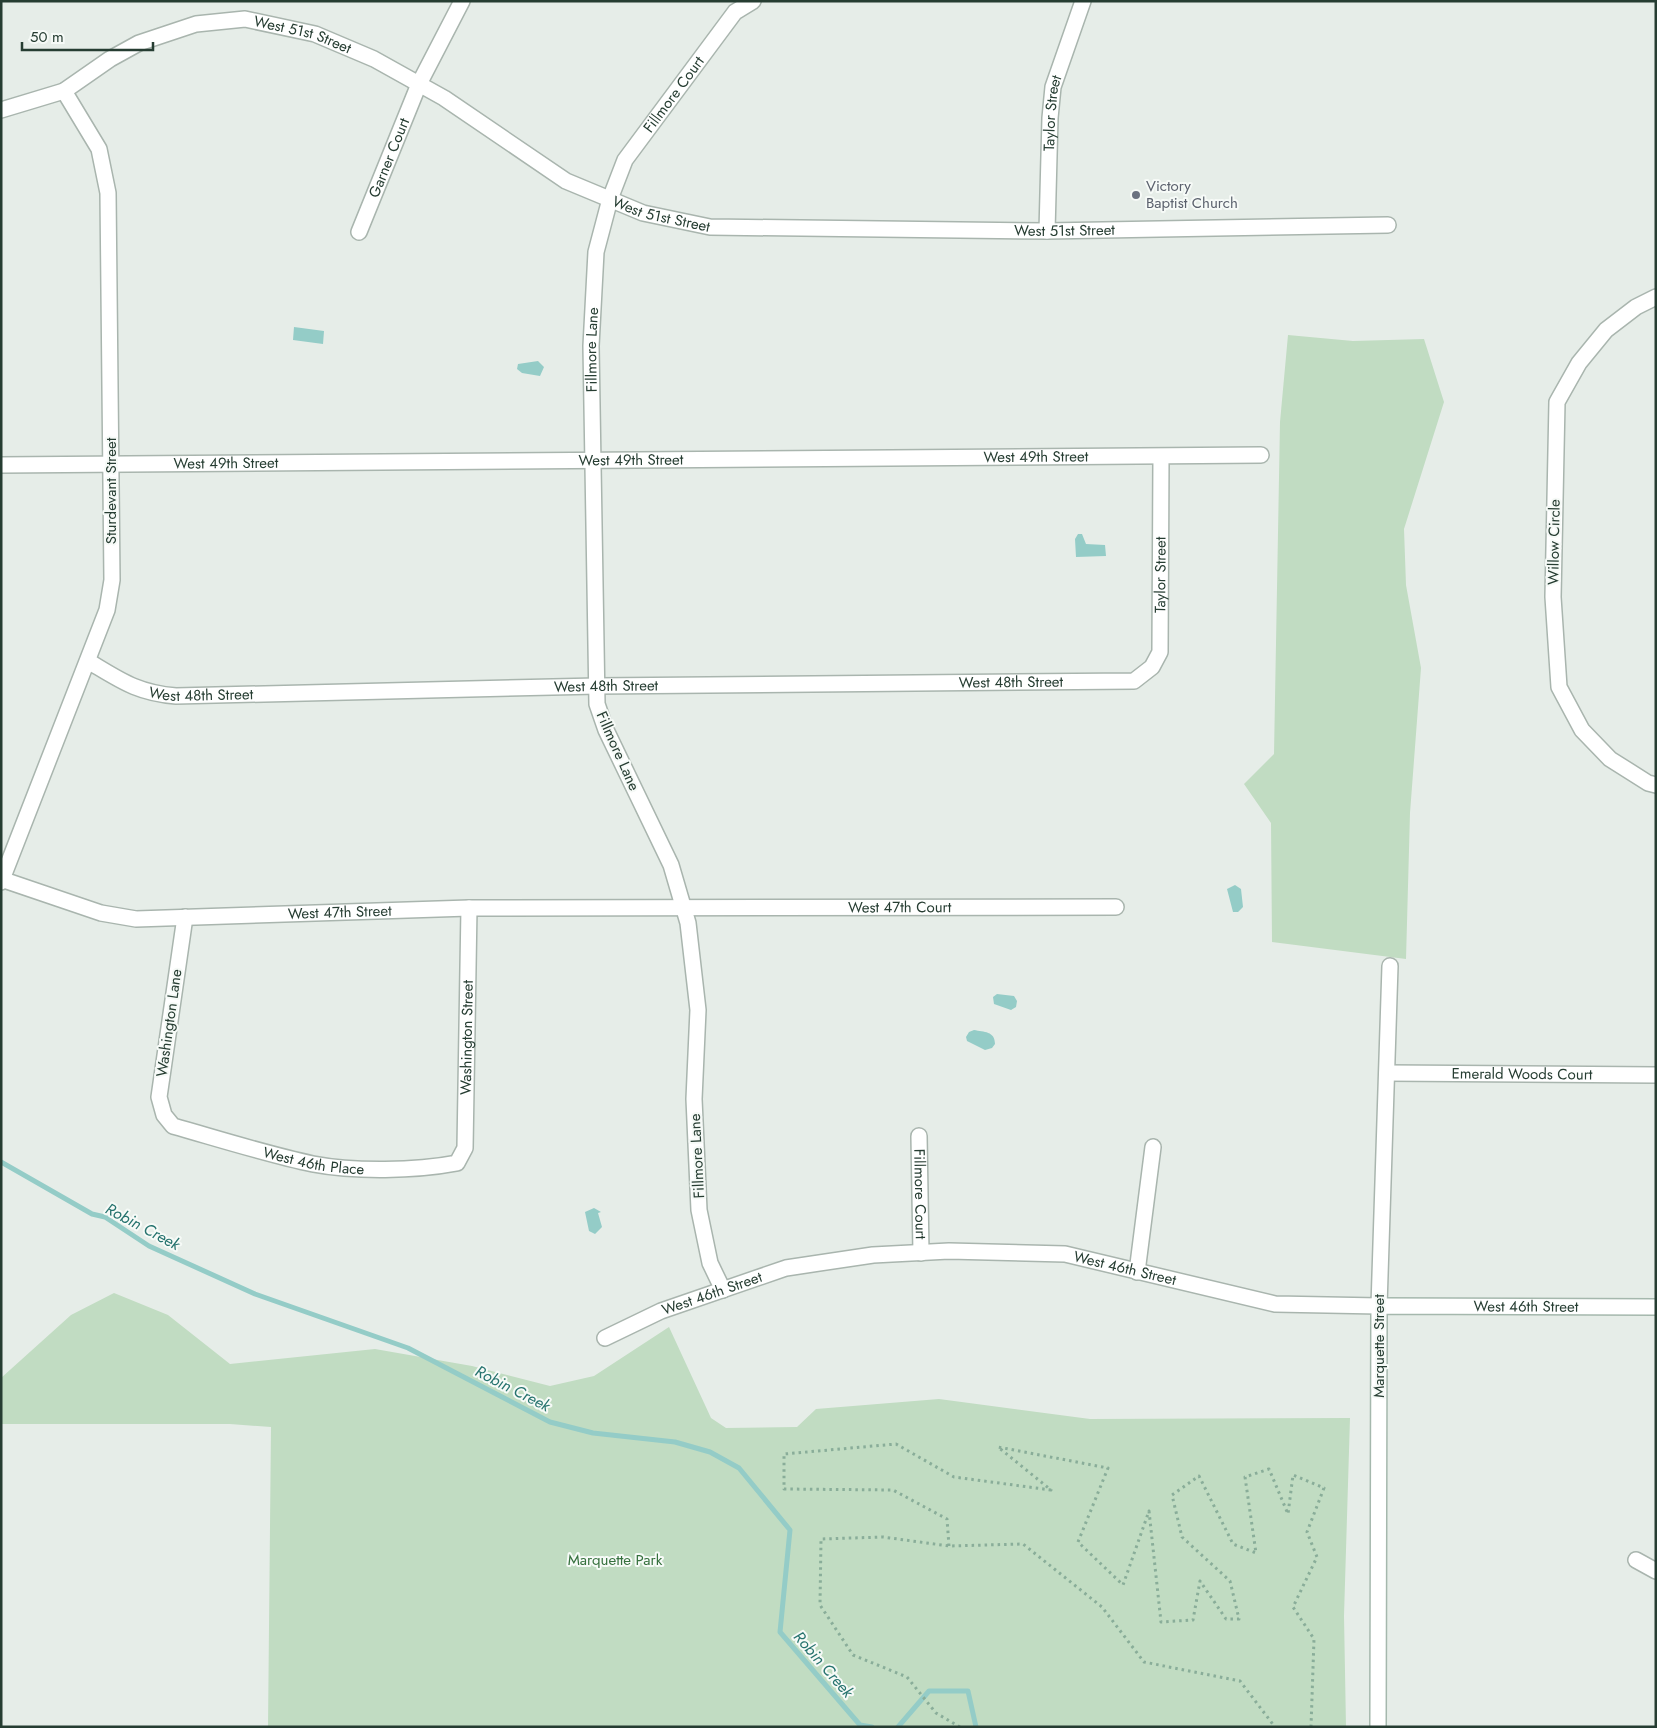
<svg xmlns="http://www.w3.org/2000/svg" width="1657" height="1728" font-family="Jost,sans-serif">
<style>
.green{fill:#c1dcc2}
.water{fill:#94ccc7}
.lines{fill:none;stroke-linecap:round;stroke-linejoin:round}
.stream{stroke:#94ccc7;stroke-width:5}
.street-casing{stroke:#a9b5ae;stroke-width:18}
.secondary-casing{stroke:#a5b8ad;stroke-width:18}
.path{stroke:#89ad99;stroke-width:3;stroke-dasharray:2.5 4;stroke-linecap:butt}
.street{stroke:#fff;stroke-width:15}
.secondary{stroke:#fff;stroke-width:15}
.worship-dot{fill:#6b7280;stroke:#f6faf7;stroke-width:2}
.labels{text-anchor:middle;stroke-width:4;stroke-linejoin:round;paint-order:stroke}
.street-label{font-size:15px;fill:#263d32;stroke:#f6faf7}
.worship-label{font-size:15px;fill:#5b616d;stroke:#f6faf7;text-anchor:start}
.park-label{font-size:15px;fill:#35703d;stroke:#f6faf7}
.water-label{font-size:16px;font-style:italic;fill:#26736e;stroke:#f6faf7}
</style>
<rect width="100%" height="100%" fill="#e6ede8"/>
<path class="green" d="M1288,335L1353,341L1424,339L1444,402L1404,529L1406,585L1421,668L1410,813L1406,959L1272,942L1271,823L1244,784L1274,754L1280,422Z
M114,1293L168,1315L230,1364L375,1349L472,1366L550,1386L594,1376L669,1327L711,1418L726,1428L797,1427L816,1409L939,1399L1090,1419L1350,1418L1344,1616L1346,1727H268L271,1427L230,1424H1V1378L71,1315Z"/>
<path class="water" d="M294,327L324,331L323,344L293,340Z
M538,361L544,367L540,376L522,373L517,369L518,364Z
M1078,534H1082L1086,544L1105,545L1106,556L1076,557L1075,539Z
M1235,885L1241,889L1243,907L1238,912H1233L1227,889Z
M997,994L1014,996L1017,1001L1016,1007L1011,1010L994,1004L993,997Z
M974,1030C984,1032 995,1031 995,1044L992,1048L985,1050L967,1041L966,1037L969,1032Z
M594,1208L601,1212L598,1213L602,1227L595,1234L589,1231L585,1212Z"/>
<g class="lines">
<path class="stream" d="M1,1162L92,1214L105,1217L149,1246L255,1294L408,1348L550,1422L593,1433L675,1442L710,1452L739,1468L790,1530L780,1632L860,1725L872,1727
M898,1727L929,1691H968L976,1727"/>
<g class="street-casing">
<g id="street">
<path id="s1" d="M1,110L64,91L110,59L139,43L196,24L245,19L315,34L374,59L444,98L566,181L643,213L710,227L1047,231L1388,225"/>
<path id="s2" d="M1047,231L1050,118L1053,87L1083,1"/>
<path id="s3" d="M359,232L419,84L462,1"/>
<path d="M1656,297L1636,307L1606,330L1579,363L1557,402L1553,597L1559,687L1582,730L1610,759L1648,783L1656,785"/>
<path id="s4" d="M1,465L1261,455"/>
<path id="s5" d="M88,661C120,680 137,693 176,696L597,686L1134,681L1152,667L1160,652L1161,457"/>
<path id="s6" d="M1,879L101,913L136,919L469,908L1116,907"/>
<path d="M1,882L107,610L112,580L108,193L99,149L64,91"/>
<path id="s7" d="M185,917L159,1097L164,1115L173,1126C219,1139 266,1154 313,1164C355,1172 415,1171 457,1163L465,1148L469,908"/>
<path id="s8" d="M1387,1073L1656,1075"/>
<path id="s9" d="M919,1136L921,1253"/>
<path d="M1137,1272L1153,1147"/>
<path id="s10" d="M723,1290L710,1263L699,1210L694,1099L698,1010L688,923L671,865L606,730L597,704L591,346L596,252L610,199L625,160L735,12L753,1"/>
<path id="s11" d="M605,1338L661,1311L786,1268L873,1255L949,1251L1065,1254L1275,1304L1379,1306L1390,966"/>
<path d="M1636,1560L1656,1571"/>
</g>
</g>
<g class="secondary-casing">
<g id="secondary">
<path id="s12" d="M1378,1727L1379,1306L1656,1307"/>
</g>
</g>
<path class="path" d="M949,1546L947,1519L893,1490L784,1489V1454L896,1444L954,1477L1051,1490L998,1447L1108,1468L1078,1542L1123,1585L1149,1511L1161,1622L1193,1620L1200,1581L1226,1619H1239L1230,1581L1182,1537L1172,1495L1199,1476L1233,1544L1256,1553L1245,1477L1269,1469L1288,1514L1293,1475L1324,1488L1307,1532L1317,1557L1293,1607L1314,1639L1311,1727
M960,1727L936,1713L907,1677L853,1655L820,1605L821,1539L883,1537L949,1546L1023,1544L1102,1607L1144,1662L1240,1681L1275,1727"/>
<use href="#street" class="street"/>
<use href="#secondary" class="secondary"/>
</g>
<circle class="worship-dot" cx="1136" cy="195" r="5"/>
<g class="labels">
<g class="street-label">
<text dy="5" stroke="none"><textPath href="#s1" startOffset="324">West 51st Street</textPath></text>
<text dy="5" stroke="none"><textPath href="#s10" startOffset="1240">Fillmore Court</textPath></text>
<text dy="5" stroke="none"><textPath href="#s2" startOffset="118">Taylor Street</textPath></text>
<text dy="5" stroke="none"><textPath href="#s3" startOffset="80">Garner Court</textPath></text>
<text dy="5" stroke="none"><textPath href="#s1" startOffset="729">West 51st Street</textPath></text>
<text dy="5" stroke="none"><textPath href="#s1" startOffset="1134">West 51st Street</textPath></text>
<text dy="5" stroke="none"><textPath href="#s10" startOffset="964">Fillmore Lane</textPath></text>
<text dy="5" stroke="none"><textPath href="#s4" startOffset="1035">West 49th Street</textPath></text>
<text dy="5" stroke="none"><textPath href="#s4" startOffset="630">West 49th Street</textPath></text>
<text dy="5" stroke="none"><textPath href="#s4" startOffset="225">West 49th Street</textPath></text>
<text transform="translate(111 491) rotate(-90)" y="5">Sturdevant Street</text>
<text transform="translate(1554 542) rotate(-89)" y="5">Willow Circle</text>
<text dy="5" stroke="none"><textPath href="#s5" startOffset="1171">Taylor Street</textPath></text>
<text dy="5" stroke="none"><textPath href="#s5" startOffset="931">West 48th Street</textPath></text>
<text dy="5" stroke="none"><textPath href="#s5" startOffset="526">West 48th Street</textPath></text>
<text dy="5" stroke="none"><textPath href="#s5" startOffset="121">West 48th Street</textPath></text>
<text transform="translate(618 751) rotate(66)" y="5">Fillmore Lane</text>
<text dy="5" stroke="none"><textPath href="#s6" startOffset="905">West 47th Court</textPath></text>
<text dy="5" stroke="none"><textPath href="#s6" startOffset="345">West 47th Street</textPath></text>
<text transform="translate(169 1023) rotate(-82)" y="5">Washington Lane</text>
<text dy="5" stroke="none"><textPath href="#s7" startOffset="632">Washington Street</textPath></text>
<text dy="5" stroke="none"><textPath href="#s8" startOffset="135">Emerald Woods Court</textPath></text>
<text transform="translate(697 1156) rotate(-93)" y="5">Fillmore Lane</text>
<text dy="5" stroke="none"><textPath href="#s7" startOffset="360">West 46th Place</textPath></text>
<text dy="5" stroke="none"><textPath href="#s9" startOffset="58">Fillmore Court</textPath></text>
<text dy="5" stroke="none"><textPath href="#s11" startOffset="536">West 46th Street</textPath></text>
<text dy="5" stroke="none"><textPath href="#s11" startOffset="116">West 46th Street</textPath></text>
<text dy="5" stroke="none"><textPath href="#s12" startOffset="568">West 46th Street</textPath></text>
<text transform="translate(1379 1346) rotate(-90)" y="5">Marquette Street</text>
</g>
<g class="worship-label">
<text x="1146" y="191">Victory<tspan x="1146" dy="17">Baptist Church</tspan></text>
</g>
<g class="park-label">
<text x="615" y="1565">Marquette Park</text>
</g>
<g class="water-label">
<text transform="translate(143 1226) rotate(28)" y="6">Robin Creek</text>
<text transform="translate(513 1388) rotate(27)" y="6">Robin Creek</text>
<text transform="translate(824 1664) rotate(49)" y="6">Robin Creek</text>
</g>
</g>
<rect width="1657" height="1728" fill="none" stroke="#263d32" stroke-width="5"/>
<path d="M22 42v8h131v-8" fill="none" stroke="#263d32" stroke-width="2.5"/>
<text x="30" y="42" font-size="15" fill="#263d32" stroke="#f6faf7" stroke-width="4" paint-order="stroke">50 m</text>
</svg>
